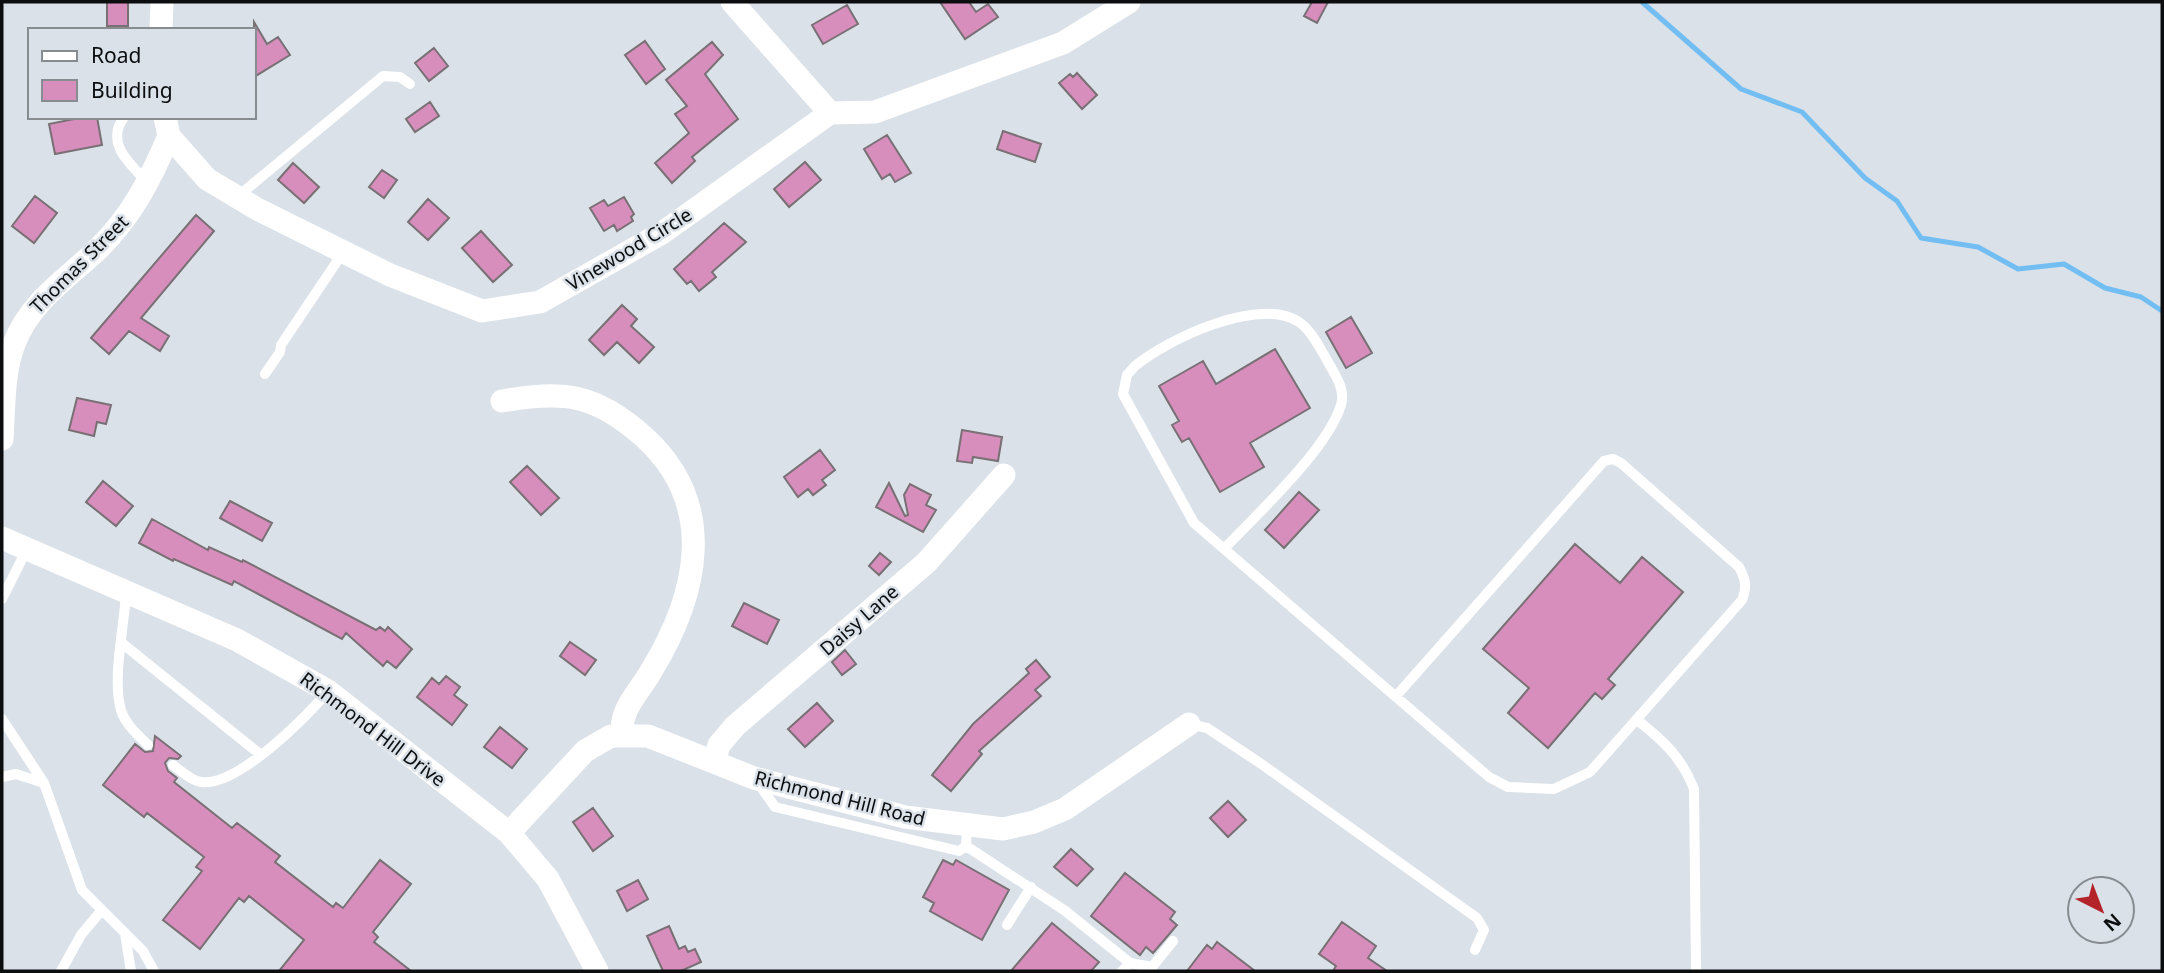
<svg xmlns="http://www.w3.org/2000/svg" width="2164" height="973" font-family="'Noto Sans',sans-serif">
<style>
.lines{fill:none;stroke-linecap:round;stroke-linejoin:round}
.stream{stroke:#72bef3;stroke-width:5}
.building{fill:#d88ebc;stroke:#787075;stroke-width:2}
.lane{stroke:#fff;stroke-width:10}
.street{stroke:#fff;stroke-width:23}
.labels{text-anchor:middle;stroke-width:5;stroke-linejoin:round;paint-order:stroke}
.street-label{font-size:19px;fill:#0b0d0f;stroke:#dae1e8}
</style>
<rect width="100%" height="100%" fill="#dae1e8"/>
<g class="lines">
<path class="stream" d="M1642,2L1741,89L1802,112L1865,178L1897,201L1921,238L1978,247L2018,269L2064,264L2105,288L2141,297L2162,311"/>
</g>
<path class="building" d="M107,2H128V26H107Z
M940,2H969L976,12L988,4L998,17L965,39Z
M1312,2H1328L1317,23L1304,16Z
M847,5L858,24L823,44L812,25Z
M254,22L267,44L278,37L290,55L254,77Z
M645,41L665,69L646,84L625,55Z
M712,42L723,55L705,74L738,119L692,157L695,161L672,183L655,163L689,133L675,114L687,106L666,80Z
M434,48L448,66L429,81L415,63Z
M1077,73L1097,95L1082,109L1059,83L1070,74L1073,77Z
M430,102L439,116L415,132L406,119Z
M84,117H97L102,145L55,154L49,124Z
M1003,131L1041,144L1035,162L997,149Z
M887,135L911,173L895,182L890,174L882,179L864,149Z
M805,162L821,180L789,207L774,189Z
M293,163L319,187L304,203L278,180Z
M382,170L397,180L384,198L369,187Z
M35,196L57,213L34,243L12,226Z
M624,197L634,214L631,217L633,221L617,231L614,225L604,231L590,208L604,200L608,206Z
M428,199L449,218L428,240L408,222Z
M196,215L214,231L141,318L169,336L160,351L129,331L109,354L91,338Z
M724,223L746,242L712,272L716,277L699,291L691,281L687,284L674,269Z
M481,231L512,265L493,282L462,248Z
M622,305L637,319L631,326L654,347L639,363L617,342L604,355L589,340Z
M1351,317L1372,353L1346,368L1326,332Z
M1275,349L1310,408L1250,443L1264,467L1220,492L1189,438L1182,442L1172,425L1179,421L1159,386L1203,361L1216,384Z
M77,398L111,405L106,424L97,422L94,436L69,430Z
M962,430L1002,437L998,461L973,457L972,463L957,461Z
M820,450L835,470L822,480L826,485L813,495L808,489L798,497L784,477Z
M527,466L559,498L541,515L510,482Z
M103,481L133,506L116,526L86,502Z
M889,483L905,516L908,515L904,495L910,484L931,495L926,505L936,510L923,532L876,507Z
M1299,492L1319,510L1284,548L1265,530Z
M230,501L272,523L262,541L220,518Z
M152,519L208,550L209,547L242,562L243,560L376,630L380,627L385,631L388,627L412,649L396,668L387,661L383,666L346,633L342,639L234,581L232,585L174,559L173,561L139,543Z
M1575,544L1620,583L1642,557L1683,592L1608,679L1615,685L1602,699L1595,693L1548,748L1508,713L1529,688L1483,649Z
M880,553L891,562L879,575L869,566Z
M744,603L779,620L767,644L732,626Z
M570,642L596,660L585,675L560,656Z
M845,650L856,664L842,675L832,662Z
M1036,660L1050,677L1035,690L1041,696L979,751L982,754L951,791L932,775L973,724L1029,673L1026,669Z
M446,676L460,687L454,695L467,705L452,725L417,697L432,678L439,684Z
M817,703L833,721L805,747L788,729Z
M500,727L527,749L512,768L484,747Z
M155,736L181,756L178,759L169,758L165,763L168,771L177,778L174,782L232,828L237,823L280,856L275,862L333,907L336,903L343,908L380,860L411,884L373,932L378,937L374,942L411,971H279L304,940L249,896L244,902L239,898L200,949L163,920L202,871L196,867L204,857L147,813L144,817L103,785L135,744L145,752L153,751Z
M1228,801L1246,820L1228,837L1210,818Z
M593,808L613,836L593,851L573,822Z
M1071,849L1093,869L1077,886L1054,867Z
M943,860L953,865L956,860L1009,890L982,940L930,911L934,903L923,897Z
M1125,873L1175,912L1170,919L1177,925L1153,953L1146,947L1140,955L1091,916Z
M638,880L648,899L627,911L617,891Z
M1342,922L1376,946L1368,958L1387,971H1333L1336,966L1319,954Z
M1052,923L1099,962L1091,971H1011Z
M669,926L679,949L685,946L688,952L695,949L701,962L681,971H663L647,936Z
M1217,942L1255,971H1187L1207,945L1212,949Z"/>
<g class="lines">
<path class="lane" d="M124,117C105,143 129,163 147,182
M237,197L383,76L400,77L410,84
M265,374L280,352L281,345L344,251
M1224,549C1258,513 1327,450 1341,405C1346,388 1334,374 1327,360C1319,347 1312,331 1299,322C1258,296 1168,339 1135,366L1127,375L1123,394L1194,523L1489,777L1508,787L1554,789L1590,772L1742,600C1747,587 1746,580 1739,567L1621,463L1613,459L1604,461L1397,695
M126,594C124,627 112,680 121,710C125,724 138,735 148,745
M2,599L27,549
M123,644L261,755
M2,719L44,783L82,890L143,951L154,971
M1637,720C1663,740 1682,758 1694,789L1696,971
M1189,724L1207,728L1260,763L1477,918L1484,930L1475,950
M173,765C181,771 192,781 201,782C237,787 307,717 328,691
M2,777L16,774L44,783
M758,783L775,807L959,851L966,846L967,826
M966,846L1064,910L1130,963L1122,971
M1007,925L1031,887
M125,934L131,971
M1130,963L1152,967L1173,941
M61,971L81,935L101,911"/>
<path class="street" d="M732,2L830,113
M161,30L162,2
M165,117L169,136L207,179L257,209L390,275L482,311L540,302L662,233L830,113L875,112L1063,43L1129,2
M502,401C564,390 596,394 644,437C719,505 698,595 650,673C639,692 618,712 623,734
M2,439C4,408 3,373 14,344C30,301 67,279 98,249C132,216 151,178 169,136
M2,538L237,640L328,691L509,833L548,879L597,971
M714,762L719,745L735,726L926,563L1004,475
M509,833L585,751L611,736H648L754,778L905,817L1003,829L1034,822L1065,809L1189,724"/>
</g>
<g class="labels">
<g class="street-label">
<text transform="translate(629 249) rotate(-31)" y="7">Vinewood Circle</text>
<text transform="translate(79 264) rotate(-45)" y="7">Thomas Street</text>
<text transform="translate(859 620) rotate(-41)" y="7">Daisy Lane</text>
<text transform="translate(373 729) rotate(37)" y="7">Richmond Hill Drive</text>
<text transform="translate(840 798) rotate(14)" y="7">Richmond Hill Road</text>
</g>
</g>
<rect width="2164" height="973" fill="none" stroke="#0b0d0f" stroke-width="7"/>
<rect x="28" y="28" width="228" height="91" fill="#dae1e8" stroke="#878c91" stroke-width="2"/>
<rect x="42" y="51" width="35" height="10" fill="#ffffff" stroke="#878c91" stroke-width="2"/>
<text x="91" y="63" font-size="21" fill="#0b0d0f">Road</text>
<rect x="42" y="80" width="35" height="21" fill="#d88ebc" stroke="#878c91" stroke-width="2"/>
<text x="91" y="98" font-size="21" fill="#0b0d0f">Building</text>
<g transform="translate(2101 910) rotate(138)"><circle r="33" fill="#dae1e8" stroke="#878c91" stroke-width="2"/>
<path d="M0-5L12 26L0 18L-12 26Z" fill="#b32329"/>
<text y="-10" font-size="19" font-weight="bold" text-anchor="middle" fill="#0b0d0f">N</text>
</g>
</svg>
